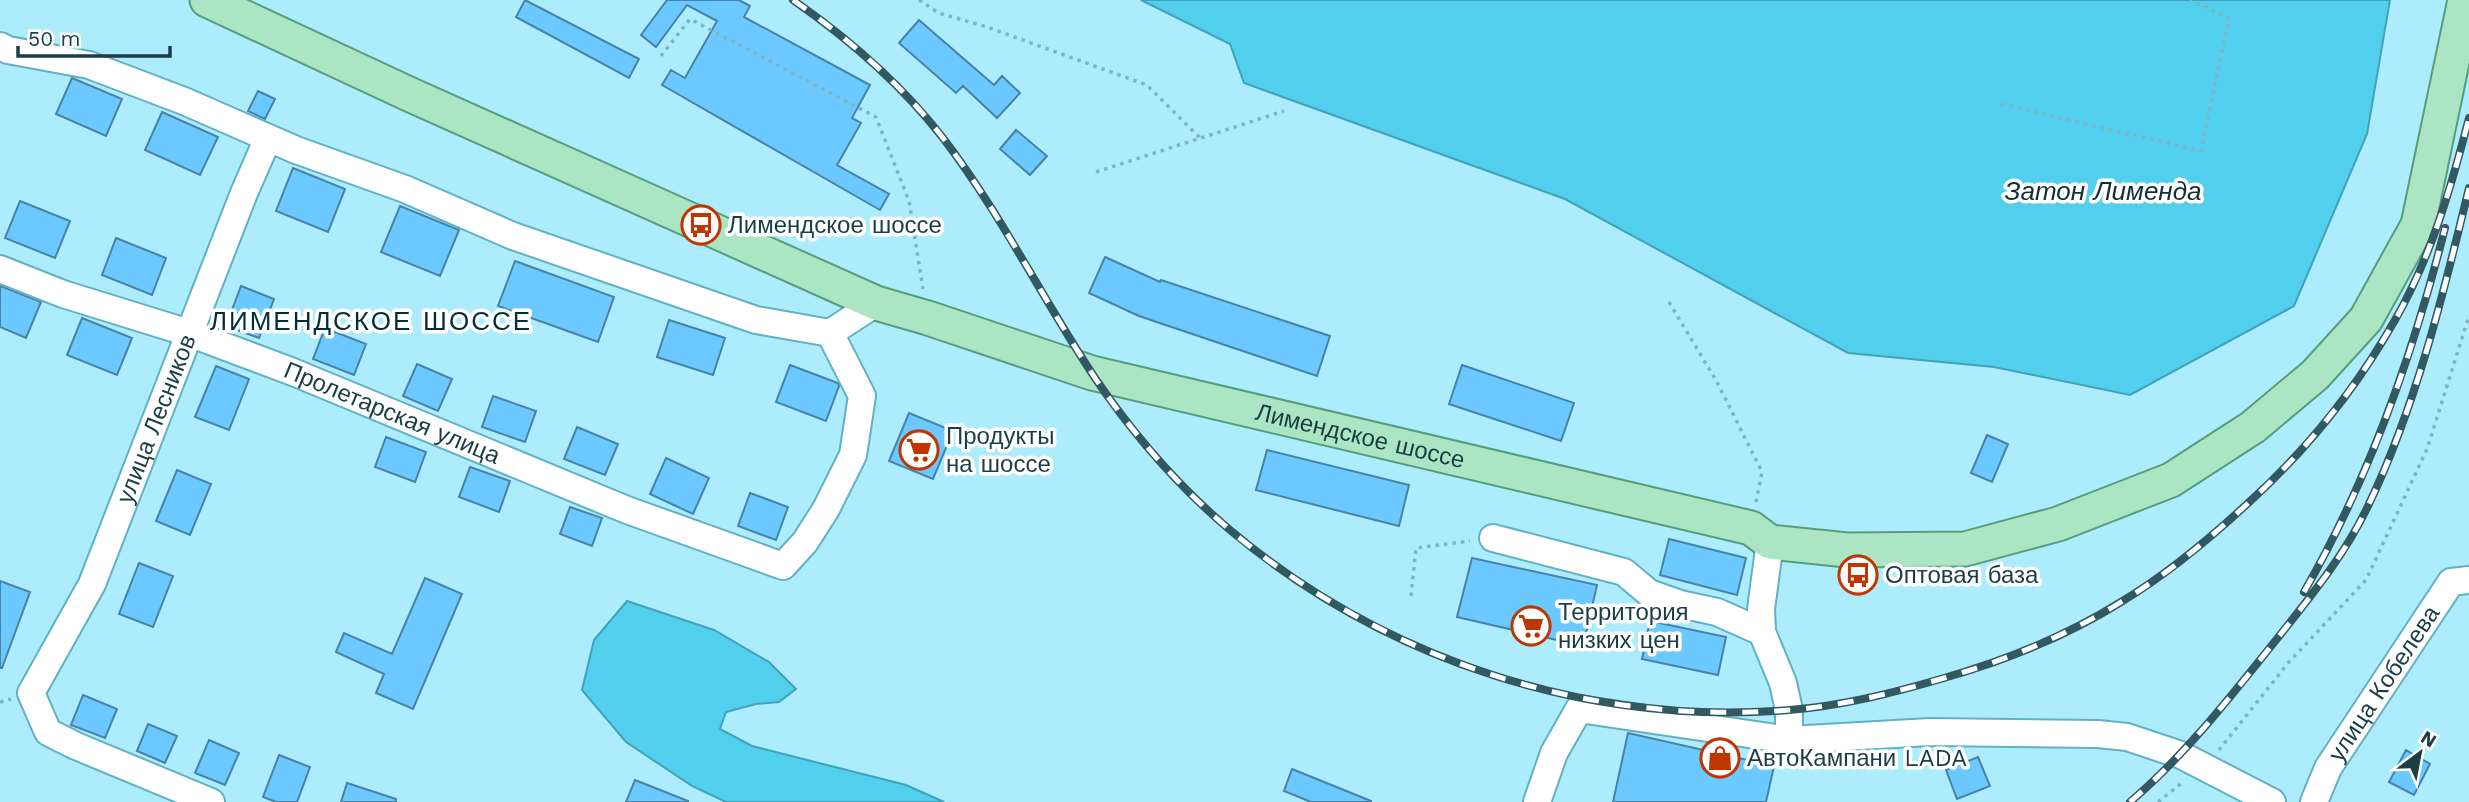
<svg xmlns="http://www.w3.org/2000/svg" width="2469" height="802" font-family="'Work Sans',sans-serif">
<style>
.water{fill:#51cfed;stroke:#41a3bb;stroke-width:2}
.building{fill:#6cc9ff;stroke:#4683a7;stroke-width:2}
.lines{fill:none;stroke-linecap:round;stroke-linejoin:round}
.minor-casing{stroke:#61b1c5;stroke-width:30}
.major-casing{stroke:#559e7d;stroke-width:37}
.path{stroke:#7fb4c3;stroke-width:3.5;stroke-dasharray:3.5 5;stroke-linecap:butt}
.minor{stroke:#fff;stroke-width:26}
.major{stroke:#ace5c3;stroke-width:33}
.rail-casing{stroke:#325962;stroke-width:8}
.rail{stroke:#fff;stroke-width:5;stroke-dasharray:16;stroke-linecap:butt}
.labels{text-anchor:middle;stroke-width:7;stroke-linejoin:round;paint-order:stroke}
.poi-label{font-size:24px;fill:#1b3d45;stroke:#fff;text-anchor:start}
.street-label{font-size:24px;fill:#1b3d45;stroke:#fff}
.water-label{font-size:26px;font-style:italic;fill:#122e34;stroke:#fff}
.neighbourhood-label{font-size:26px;letter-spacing:2px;fill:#002f39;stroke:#fff}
</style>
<rect width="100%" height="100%" fill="#adecfd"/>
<path class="water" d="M1141,0H2390L2367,134L2294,306L2130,395L1994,367L1848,353L1565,199L1244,83L1230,44Z
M627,601L714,630L769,662L796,689L779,702L756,704L726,712L720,729L752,746L906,785L944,802H726L692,786L626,742L582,690L594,640Z"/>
<path class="building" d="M525,0L639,59L629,78L516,17Z
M667,0H739L750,6L744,17L870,85L852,118L861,123L837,165L889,194L880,210L662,85L671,70L685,78L717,21L687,5L656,47L641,35Z
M919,20L994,85L1002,76L1020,93L997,118L963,86L956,93L899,43Z
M72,78L122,99L106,136L56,114Z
M258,91L275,99L265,119L248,111Z
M162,112L218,137L200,175L145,150Z
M1016,130L1047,156L1030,175L1000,149Z
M293,168L345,189L328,232L276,211Z
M20,201L70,221L55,258L5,238Z
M400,206L459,230L440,276L381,252Z
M116,238L166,258L152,295L102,275Z
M1105,257L1160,282L1161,280L1330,336L1317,376L1139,316L1089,293Z
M515,261L614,297L598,342L498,306Z
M0,286L41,302L26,338L0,327Z
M241,286L274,299L259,338L226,326Z
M82,318L132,338L117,375L67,355Z
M669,320L725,338L713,375L657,357Z
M325,328L366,344L354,375L313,359Z
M417,364L452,379L438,411L403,396Z
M790,365L838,383L839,386L826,421L776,402Z
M1462,365L1574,403L1561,441L1449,404Z
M216,366L249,379L229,430L195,417Z
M493,396L536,411L525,442L482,427Z
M909,413L953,431L933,479L889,461Z
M577,427L618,444L605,475L564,459Z
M1987,435L2008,444L1992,482L1971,473Z
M386,437L426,452L415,482L375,467Z
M1267,450L1409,485L1399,526L1256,490Z
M666,458L709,478L693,514L650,494Z
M470,467L510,481L499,512L459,497Z
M177,470L211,484L190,535L156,521Z
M750,493L788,507L776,540L738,526Z
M570,507L602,518L592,546L560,534Z
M1669,539L1746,558L1737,595L1660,575Z
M1472,558L1597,585L1583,646L1457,617Z
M139,563L173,576L153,627L119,614Z
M425,578L462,594L413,709L376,693L384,674L336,652L344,633L392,654Z
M0,581L30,592L2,668H0Z
M1650,621L1726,637L1718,675L1642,659Z
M83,695L117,709L105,738L71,725Z
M148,724L177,736L165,763L137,751Z
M1628,733L1774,766L1766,802H1613Z
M209,740L239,753L225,785L195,773Z
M2406,750L2430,764L2414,795L2389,782Z
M279,755L310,767L297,802H276L263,797Z
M1978,757L1990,786L1957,799L1946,770Z
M1292,769L1371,801V802H1311L1284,791Z
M635,780L688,801V802H626Z
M347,783L396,799V802H341Z"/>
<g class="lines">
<g class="minor-casing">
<g id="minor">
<path d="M0,46L8,50L89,65L184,101L296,150L405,189L513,236L756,320L830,333L876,303"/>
<path id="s1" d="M0,269L63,294L189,333L293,372L627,510L783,566L805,542L826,509L853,455L862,396L830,333"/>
<path d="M1493,538L1624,572L1649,593L1680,604L1717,612L1762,632"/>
<path d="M1770,542L1761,609L1762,632L1783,683L1789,710V740"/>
<path id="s2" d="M211,802L76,746L48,732L31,693L92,584L244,193L268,138"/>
<path d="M1537,802L1554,753L1579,709L1789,740L1930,732L2098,734L2127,737L2181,755L2272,802"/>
<path id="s3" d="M2314,802L2328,768L2451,582L2469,580"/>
</g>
</g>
<g class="major-casing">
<g id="major">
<path id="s4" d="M207,0L411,95L876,303L928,318L1092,373L1751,528L1770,542L1847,550L1965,549L2058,524L2171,480L2253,427L2315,375L2366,319L2418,225L2465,0"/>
</g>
</g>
<path class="path" d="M919,0L939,13L987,27L1147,85L1200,138
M661,56L690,19L876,117L909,201L923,289
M2001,104L2201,151L2229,18L2190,0
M1096,172L1284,111
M1669,302L1717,382L1762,472L1756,502
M1411,596L1416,548L1470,541
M0,702L11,699
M2219,750L2289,662L2366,580L2427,449L2469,316
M2158,802L2183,782"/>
<use href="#minor" class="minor"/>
<use href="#major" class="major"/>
<g class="rail-casing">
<path id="rail" d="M793,0C849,39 901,84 943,138C1001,214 1042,298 1095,378C1133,434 1178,486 1230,530C1385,660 1587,726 1789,710C1842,706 1893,693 1944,678C2004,661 2068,635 2121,602C2166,575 2207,541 2246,505C2305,452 2356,389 2395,320C2431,257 2451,188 2469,118
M2304,592C2369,479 2413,355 2445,228
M2130,802C2184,756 2228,700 2272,645C2307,601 2344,557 2368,506C2416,406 2443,296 2469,188"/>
</g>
<use href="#rail" class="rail"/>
</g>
<defs>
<g id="bus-ring" transform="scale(2.0125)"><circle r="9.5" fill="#fff" stroke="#be3602" stroke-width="1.5"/><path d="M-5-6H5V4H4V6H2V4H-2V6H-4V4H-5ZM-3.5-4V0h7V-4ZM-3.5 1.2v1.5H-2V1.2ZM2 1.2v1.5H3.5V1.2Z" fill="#be3602"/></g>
<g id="supermarket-ring" transform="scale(2.0125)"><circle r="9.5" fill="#fff" stroke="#be3602" stroke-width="1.5"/><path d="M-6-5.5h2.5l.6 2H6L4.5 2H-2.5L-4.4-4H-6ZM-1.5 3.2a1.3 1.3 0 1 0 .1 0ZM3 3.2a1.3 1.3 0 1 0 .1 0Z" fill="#be3602"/></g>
<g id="shop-ring" transform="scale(2.0125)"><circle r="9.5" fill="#fff" stroke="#be3602" stroke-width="1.5"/><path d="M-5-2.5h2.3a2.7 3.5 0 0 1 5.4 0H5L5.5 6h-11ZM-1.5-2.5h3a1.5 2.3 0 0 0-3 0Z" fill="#be3602"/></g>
</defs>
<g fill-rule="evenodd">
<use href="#bus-ring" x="701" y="225"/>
<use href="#supermarket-ring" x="919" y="450"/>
<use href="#bus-ring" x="1858" y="575"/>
<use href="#supermarket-ring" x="1531" y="626"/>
<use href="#shop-ring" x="1720" y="758"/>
</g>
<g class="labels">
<g class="poi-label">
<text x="728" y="233">Лимендское шоссе</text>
<text x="946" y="444">Продукты<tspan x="946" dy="28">на шоссе</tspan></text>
<text x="1885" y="583">Оптовая база</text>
<text x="1558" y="620">Территория<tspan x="1558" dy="28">низких цен</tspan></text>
<text x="1747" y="766">АвтоКампани LADA</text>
</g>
<g class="street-label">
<text dy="8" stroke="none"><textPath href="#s1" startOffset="418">Пролетарская улица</textPath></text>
<text dy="8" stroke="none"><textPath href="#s2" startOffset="522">улица Лесников</textPath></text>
<text dy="8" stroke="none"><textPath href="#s4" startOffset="1237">Лимендское шоссе</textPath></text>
<text dy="8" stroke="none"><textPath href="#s3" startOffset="138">улица Кобелева</textPath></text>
</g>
<g class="water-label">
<text x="2103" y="200">Затон Лименда</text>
</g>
<g class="neighbourhood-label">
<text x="371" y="330">ЛИМЕНДСКОЕ ШОССЕ</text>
</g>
</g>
<g transform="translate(2420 753) rotate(32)" stroke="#ffffff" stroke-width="5" paint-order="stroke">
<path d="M0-5L12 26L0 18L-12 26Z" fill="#1b3d45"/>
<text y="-10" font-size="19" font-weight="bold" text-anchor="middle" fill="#1b3d45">N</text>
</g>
<path d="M18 46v10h152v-10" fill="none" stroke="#1b3d45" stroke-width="3.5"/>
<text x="28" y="46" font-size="21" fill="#1b3d45" stroke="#ffffff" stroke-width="5" paint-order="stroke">50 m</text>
</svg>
